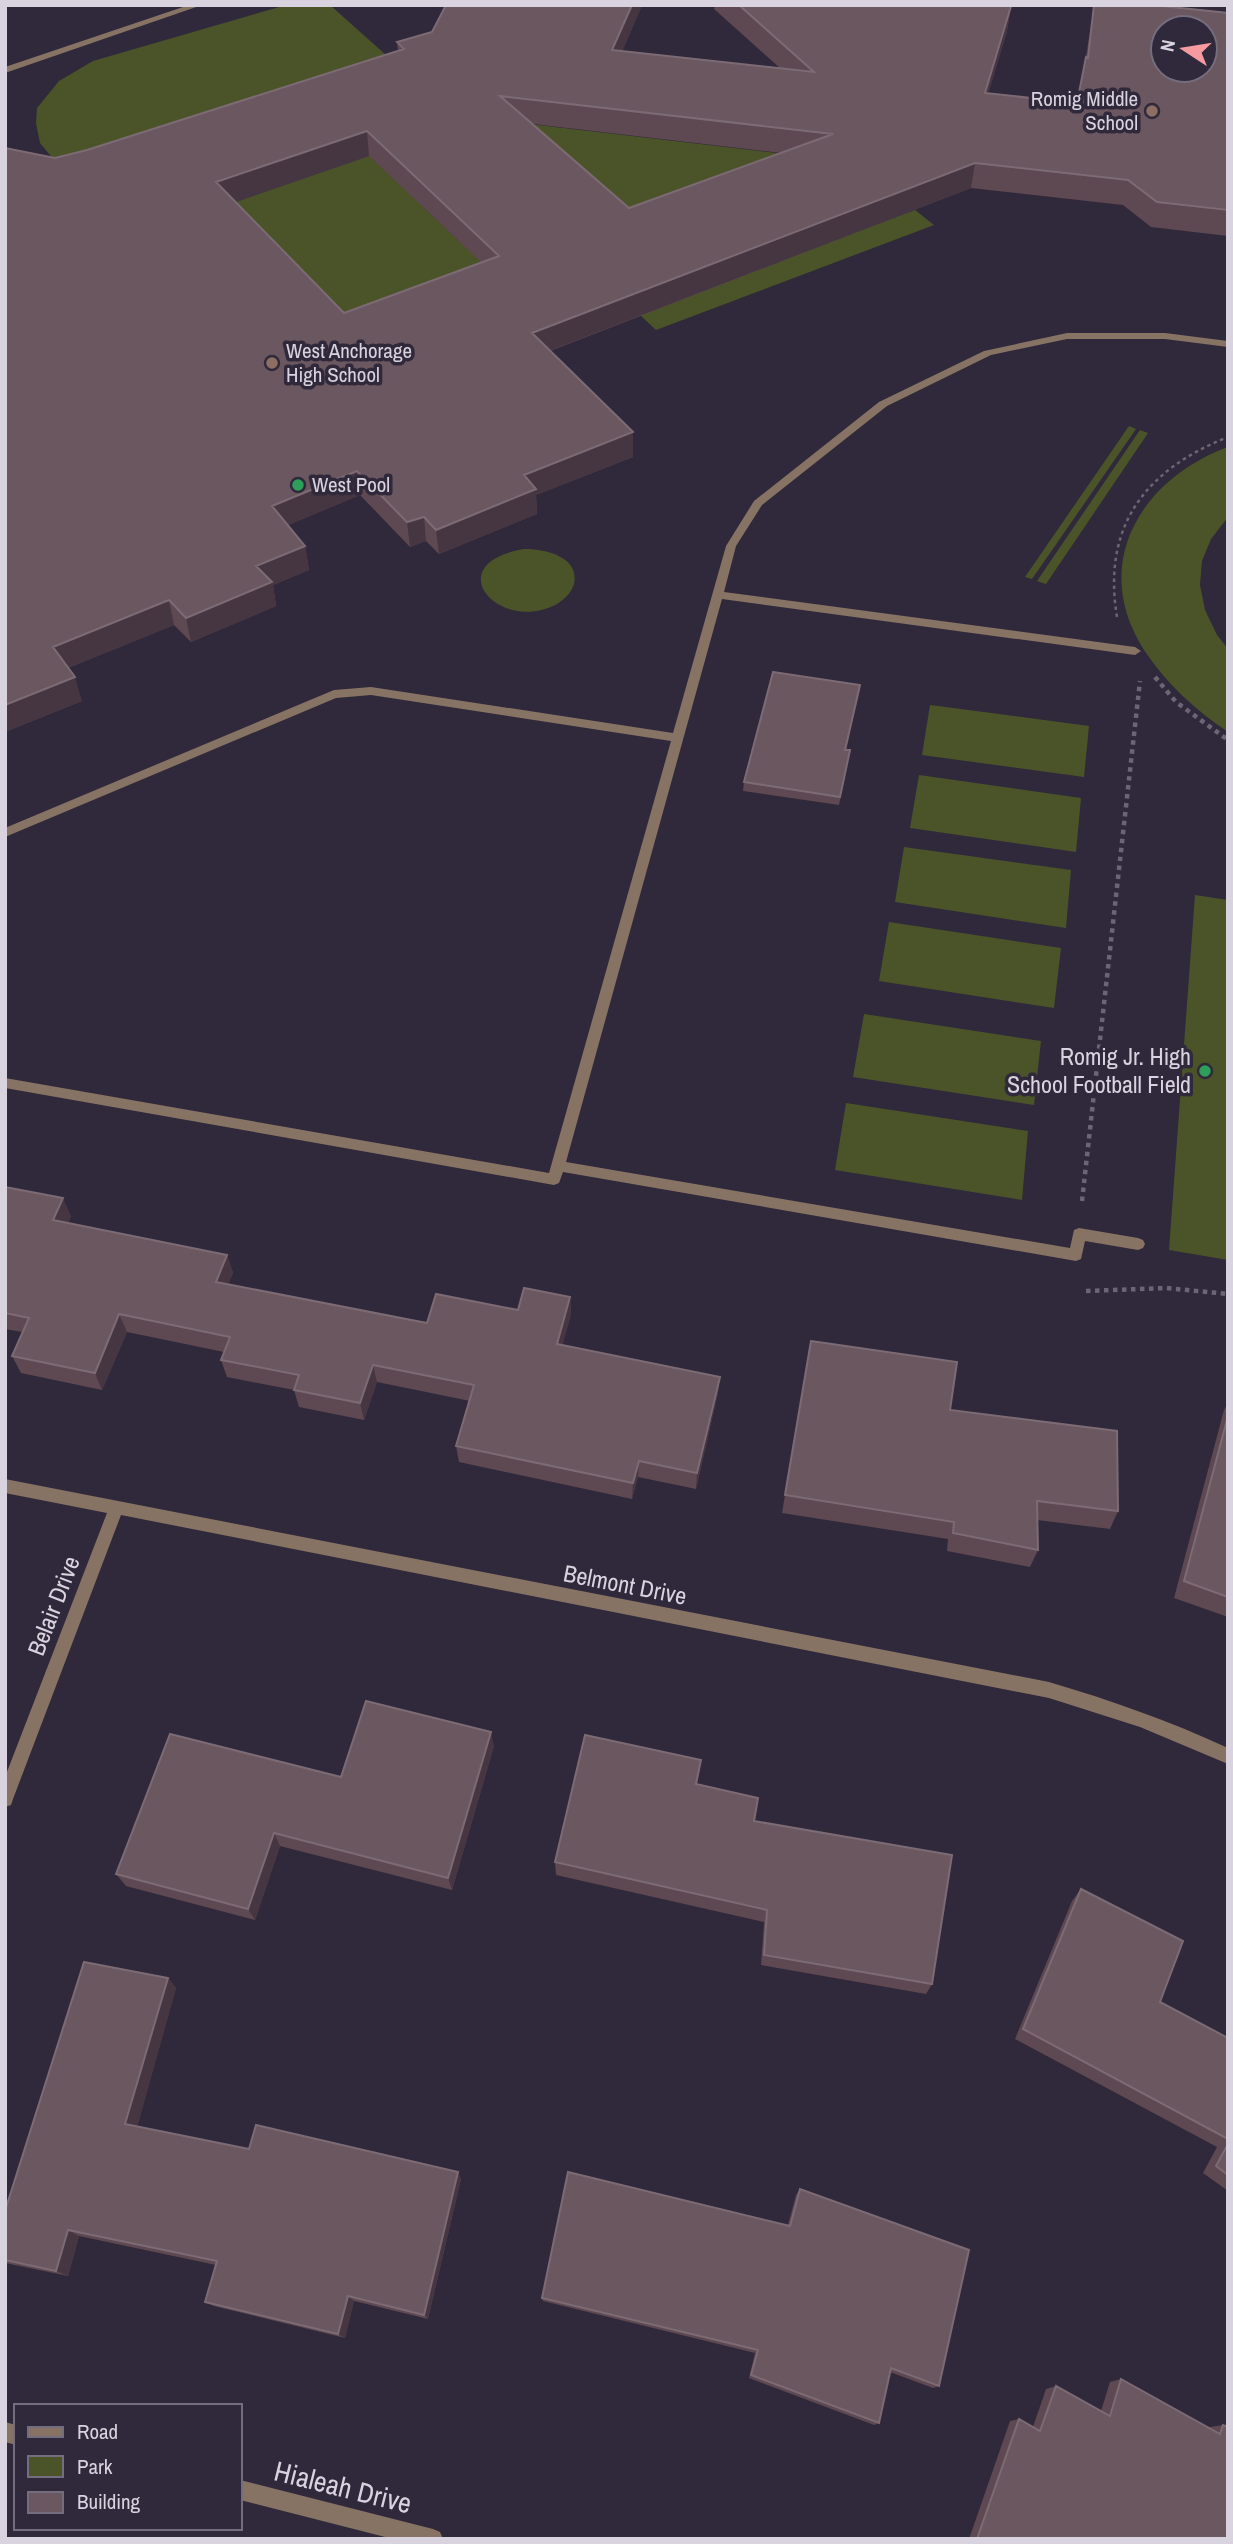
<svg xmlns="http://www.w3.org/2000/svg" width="1233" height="2544" font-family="'Archivo Narrow',sans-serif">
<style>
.green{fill:#4b5428}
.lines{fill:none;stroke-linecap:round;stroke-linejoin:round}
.path-far1{stroke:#6b6575;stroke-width:2.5;stroke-dasharray:3.5 3.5;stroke-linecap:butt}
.path{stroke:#6b6575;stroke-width:4.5;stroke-dasharray:4.5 4.5;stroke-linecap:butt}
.service{fill:#877364;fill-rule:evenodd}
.minor{fill:#877364;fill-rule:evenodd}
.wall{fill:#5e4851;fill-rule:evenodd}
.shaded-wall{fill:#463642}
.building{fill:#6b5760;stroke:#7c6b74;stroke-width:2;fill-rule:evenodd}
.education-dot{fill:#8d6e63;stroke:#30293b;stroke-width:2.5}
.leisure-dot{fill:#2e9e5b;stroke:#30293b;stroke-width:2.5}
.labels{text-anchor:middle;stroke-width:7;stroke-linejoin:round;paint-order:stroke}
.far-poi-label{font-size:21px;fill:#d8d3df;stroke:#30293b;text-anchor:start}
.poi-label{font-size:24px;fill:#d8d3df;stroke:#30293b;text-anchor:end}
.street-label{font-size:24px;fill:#d8d3df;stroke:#30293b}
.near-street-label{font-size:28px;fill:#d8d3df;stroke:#30293b}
</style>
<rect width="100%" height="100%" fill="#30293b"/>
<path class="green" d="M286,5H330L406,73L71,180L40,143L36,123L37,108L59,81L93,61Z
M479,118L819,158L578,251Z
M418,139L421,205L459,241L526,238L347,338L221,207Z
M915,210L934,225L656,330L640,315Z
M1129,426L1136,429L1032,579L1025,577Z
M1140,430L1148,433L1046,584L1037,581Z
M1228,447V517L1211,539L1202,561L1200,585L1205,610L1217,635L1228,649V732C1195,710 1166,683 1144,650C1089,564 1141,479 1228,447Z
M524,549C544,549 580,556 574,584C571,593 565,599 557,604C499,635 437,564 524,549Z
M930,705L1089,726L1084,777L922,755Z
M919,775L1081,798L1076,852L910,828Z
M904,847L1071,870L1066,928L895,902Z
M1195,895L1228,900V1260L1169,1250Z
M889,922L1061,948L1054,1008L879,981Z
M864,1014L1041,1041L1034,1105L853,1077Z
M846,1103L1028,1131L1022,1200L835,1170Z"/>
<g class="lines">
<path class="path-far1" d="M1117,617C1102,526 1145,470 1228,437"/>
<path class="path" d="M1155,677L1176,702L1228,740
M1082,1201L1140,681
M1086,1291L1166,1288L1228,1294"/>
<path class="service" d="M189,5H202L5,73V67Z
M1067,333H1165L1228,341V347L1165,339H1067L991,355L887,406L762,505L736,546L724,592L1135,647L1141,651L1135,655L722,599L566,1162L1070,1248L1074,1230L1079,1228L1138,1238L1143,1240L1145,1244L1143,1248L1138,1250L1085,1241L1081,1259L1076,1261L563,1172L559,1183L554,1185L5,1088V1078L549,1173L671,741L371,695L336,698L5,837V828L334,690L371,687L673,733L726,546L754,501L879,402L984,351Z"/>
<path class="minor" d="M5,1479L1049,1682C1110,1700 1170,1721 1228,1748V1764L1140,1727L1049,1698L121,1515L13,1799L11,1805L5,1807V1777L107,1513L5,1493Z
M5,2422L16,2425V2445L5,2442Z
M240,2480L433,2529L440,2532L443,2539H393L240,2500Z"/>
</g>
<path class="wall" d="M446,5H642L622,51L781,69L714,9L715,5H1010L1011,6L1007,31L988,94L1077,103L1086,57L1094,5L1228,13V236L1151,227L1123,205L971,188L550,351L633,432V457L536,495L537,514L439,554L426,541L410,547L360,495L288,525L305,546L309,570L273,585L276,606L191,642L174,625L68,668L82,701L5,732L55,158L87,150L398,51L397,42L432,32ZM533,124L781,153L629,208ZM369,156L481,262L344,313L235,202Z
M860,685L846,750L848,759L839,805L743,791L744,782Z
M5,1187L71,1216L68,1223L227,1255L233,1273L228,1284L427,1323L518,1310L570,1297L571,1314L562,1346L718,1393L696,1489L638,1477L632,1499L459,1462L456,1446L470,1401L377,1382L364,1420L299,1407L294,1390L227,1377L221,1360L224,1352L127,1332L102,1390L21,1373L12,1356L23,1332L5,1329Z
M811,1341L950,1410L1118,1511L1110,1529L1037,1520L1038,1550L1030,1567L947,1551L948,1539L782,1513Z
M1228,1403V1617L1174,1598L1224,1410Z
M494,1746L452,1890L280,1846L255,1920L126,1886L116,1874L341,1777Z
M701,1760L697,1784L754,1821L932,1984L926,1994L761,1965L764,1922L556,1875L555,1862Z
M1081,1889L1160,2002L1228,2038V2191L1203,2173L1217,2147L1015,2039L1072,1901Z
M168,1978L176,1988L137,2126L249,2149L461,2179L428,2319L354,2301L345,2338L214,2306L205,2302L216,2265L79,2236L68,2276L5,2263V2211Z
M800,2189L939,2386L933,2388L890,2372L879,2423L874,2425L749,2378L755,2353L543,2301L542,2298L788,2225L796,2195Z
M1121,2379L1209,2428L1210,2427L1223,2425L1228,2539H969L1010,2421L1019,2419L1033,2427L1046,2389L1056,2386L1101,2411L1110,2382Z"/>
<path class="shaded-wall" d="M632,5H642L613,74L612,50Z
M1011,6L1007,31L981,118L985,93Z
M367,131L369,156L221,207L216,182Z
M975,163L971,188L533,357L532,333Z
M633,432V457L536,495L537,514L439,554L436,530L524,475Z
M357,471L360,495L276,530L272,506Z
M424,517L426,541L410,547L407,522Z
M305,546L309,570L273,585L276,606L191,642L186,618L256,566Z
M169,600L174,625L60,671L53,647Z
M75,677L82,701L5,732V705Z
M860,685L859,694L844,758L845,750Z
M63,1198L71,1216L61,1239L53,1220Z
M227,1255L233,1273L222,1300L216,1282Z
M570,1297L571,1314L558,1362L557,1344Z
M119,1314L127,1332L102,1390L95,1373Z
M373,1365L377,1382L364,1420L360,1403Z
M720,1377L718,1393L696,1489L697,1473Z
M639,1461L638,1477L632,1499L633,1483Z
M491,1732L494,1746L452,1890L448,1878Z
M274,1833L280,1846L255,1920L248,1909Z
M168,1978L176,1988L136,2132L125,2124Z
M458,2172L461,2179L428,2319L424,2315Z
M68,2230L79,2236L68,2276L56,2271Z
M348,2296L354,2301L345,2338L338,2334Z"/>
<path class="building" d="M446,5H632L612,50L814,72L739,5H1010L1011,6L985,93L1077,103L1086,57L1088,58L1094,5H1152L1228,13V210L1157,202L1128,180L975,163L532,333L633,432L524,475L536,489L436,530L424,517L407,522L357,471L272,506L305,546L256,566L272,582L186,618L169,600L53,647L75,677L5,705V148L55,158L87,150L404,49L397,42L432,32ZM1163,28H1205V70H1163ZM500,96L833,134L629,208ZM367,131L499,256L344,313L216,182Z
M773,672L860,685L845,750H850L840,797L744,782Z
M5,1187L63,1198L53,1220L227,1255L216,1282L427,1323L436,1294L518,1310L524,1288L570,1297L557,1344L720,1377L697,1473L639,1461L633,1483L456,1446L474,1385L373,1365L360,1403L294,1390L299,1375L221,1360L230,1337L119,1314L95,1373L12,1356L29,1318L5,1313Z
M811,1341L957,1362L950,1410L1117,1431L1118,1511L1037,1501L1038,1550L953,1533L954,1522L785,1495Z
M1228,1416V1597L1184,1581Z
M366,1701L491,1732L448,1878L274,1833L248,1909L116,1874L170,1734L341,1777Z
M585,1735L701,1760L696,1784L758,1798L754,1821L952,1855L932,1984L764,1955L767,1910L555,1862Z
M1081,1889L1183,1941L1160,2002L1228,2038V2139L1023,2029Z
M84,1962L168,1978L125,2124L249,2149L256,2125L458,2172L424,2315L348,2296L338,2334L205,2302L217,2261L68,2230L56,2271L5,2260V2211Z
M1228,2144V2175L1216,2166Z
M568,2172L790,2226L800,2189L969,2250L939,2386L891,2368L879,2423L751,2375L758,2350L542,2298Z
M1121,2379L1220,2434L1223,2425L1228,2427V2539H977L1019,2419L1040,2431L1056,2386L1110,2416Z"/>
<g class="education-dot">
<circle cx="1152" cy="111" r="7"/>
<circle cx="272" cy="363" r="7"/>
</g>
<g class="leisure-dot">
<circle cx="298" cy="485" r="7"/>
<circle cx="1205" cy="1071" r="7"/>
</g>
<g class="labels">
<g class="far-poi-label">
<text x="1138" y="106" text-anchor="end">Romig Middle<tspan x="1138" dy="24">School</tspan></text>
<text x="286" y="358">West Anchorage<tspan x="286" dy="24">High School</tspan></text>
<text x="312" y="492">West Pool</text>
</g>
<g class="poi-label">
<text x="1191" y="1065">Romig Jr. High<tspan x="1191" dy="28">School Football Field</tspan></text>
</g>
<g class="street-label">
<text transform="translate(625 1585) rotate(11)" y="8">Belmont Drive</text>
<text transform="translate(54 1606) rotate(-69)" y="8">Belair Drive</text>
</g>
<g class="near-street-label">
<text transform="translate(343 2487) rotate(14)" y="10">Hialeah Drive</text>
</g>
</g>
<rect width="1233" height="2544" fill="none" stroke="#d8d3df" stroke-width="14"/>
<rect x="14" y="2404" width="228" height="126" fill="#30293b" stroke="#736d7d" stroke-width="2"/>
<rect x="28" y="2427" width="35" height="10" fill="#877364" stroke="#736d7d" stroke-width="2"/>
<text x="77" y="2439" font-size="21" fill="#d8d3df">Road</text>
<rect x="28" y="2456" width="35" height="21" fill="#4b5428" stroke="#736d7d" stroke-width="2"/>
<text x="77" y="2474" font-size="21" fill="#d8d3df">Park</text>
<rect x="28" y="2492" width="35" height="21" fill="#6b5760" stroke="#736d7d" stroke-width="2"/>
<text x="77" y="2509" font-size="21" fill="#d8d3df">Building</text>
<g transform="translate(1184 49) rotate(282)"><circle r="33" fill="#30293b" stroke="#736d7d" stroke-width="2"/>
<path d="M0-5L12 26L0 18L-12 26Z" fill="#f59b9f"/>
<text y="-10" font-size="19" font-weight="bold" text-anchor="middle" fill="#d8d3df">N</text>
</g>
</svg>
